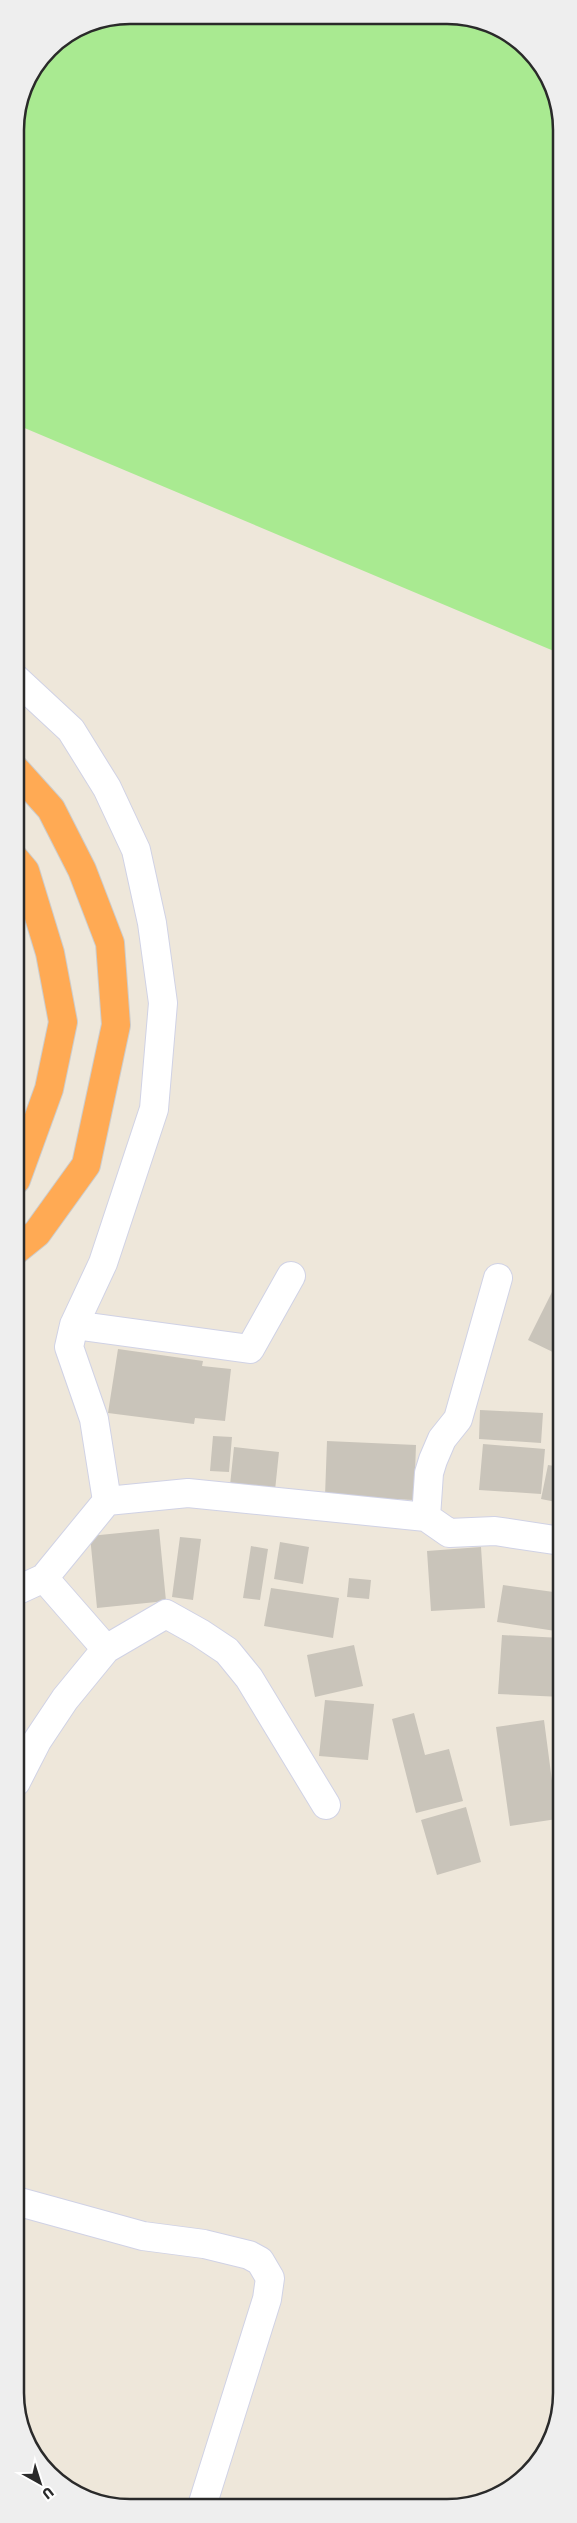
<svg xmlns="http://www.w3.org/2000/svg" width="577" height="2523" font-family="Jost,sans-serif">
<style>
.green{fill:#a9ea91}
.building{fill:#c9c4ba}
.lines{fill:none;stroke-linecap:round;stroke-linejoin:round}
.street-casing{stroke:#d0d2e5;stroke-width:30}
.highway-casing{stroke:#ccc;stroke-width:30}
.street{stroke:#fff;stroke-width:28}
.highway{stroke:#ffaa54;stroke-width:28}
.rim{fill:none;stroke:#2a2a2a;stroke-width:2.5}
</style>
<rect width="100%" height="100%" fill="#eee7da"/>
<path class="green" d="M130,15L470,17L533,54L561,114V654L15,424V122L24,86L49,48L86,24Z"/>
<path class="building" d="M561,1274V1356L528,1340Z
M118,1349L203,1361L202,1366L231,1369L225,1421L195,1418L194,1424L108,1413Z
M480,1410L543,1413L541,1443L479,1439Z
M213,1436L232,1437L229,1472L210,1471Z
M327,1441L416,1445L414,1500L325,1496Z
M483,1444L545,1449L541,1494L479,1490Z
M234,1447L279,1452L274,1500L229,1495Z
M548,1465L561,1467V1503L541,1499Z
M159,1529L166,1601L97,1608L90,1536Z
M180,1537L201,1539L193,1600L172,1597Z
M280,1542L309,1547L303,1584L274,1579Z
M251,1546L268,1549L260,1600L243,1598Z
M481,1547L485,1608L431,1611L427,1551Z
M349,1578L371,1580L369,1599L347,1597Z
M503,1585L561,1593L562,1632L497,1622Z
M271,1588L339,1598L333,1638L264,1626Z
M502,1635L562,1638V1697L498,1694Z
M16,1636H24L19,1707H16Z
M354,1645L363,1686L315,1697L307,1655Z
M325,1700L374,1704L368,1760L319,1756Z
M414,1713L425,1755L449,1749L463,1801L416,1813L392,1719Z
M544,1720L557,1819L510,1826L496,1727Z
M466,1807L481,1862L437,1875L421,1820Z"/>
<g class="lines">
<g class="street-casing">
<path id="street" d="M15,678L71,730L107,788L136,850L152,923L163,1003L154,1109L103,1263L74,1325L69,1347L94,1419L107,1501
M74,1325L250,1349L291,1276
M426,1517L429,1473L433,1460L442,1439L458,1419L498,1278
M16,1591L44,1578
M106,1649L166,1614L200,1633L227,1651L249,1678L326,1805
M16,1782L37,1741L65,1699L106,1649L44,1578L107,1501L188,1493L426,1517L449,1533L495,1531L561,1541
M16,2201L143,2236L204,2244L249,2255L260,2261L270,2278L267,2299L202,2506"/>
</g>
<g class="highway-casing">
<path id="highway" d="M15,769L51,809L82,870L110,943L116,1025L86,1165L37,1233L16,1250
M15,859L25,871L50,953L63,1022L49,1089L16,1180"/>
</g>
<use href="#street" class="street"/>
<use href="#highway" class="highway"/>
</g>
<path d="M0 0H577V2523H0ZM130 24H447A106 106 0 0 1 553 130V2393A106 106 0 0 1 447 2499H130A106 106 0 0 1 24 2393V130A106 106 0 0 1 130 24Z" fill="#eee" fill-rule="evenodd"/>
<path class="rim" d="M130 24H447A106 106 0 0 1 553 130V2393A106 106 0 0 1 447 2499H130A106 106 0 0 1 24 2393V130A106 106 0 0 1 130 24Z"/>
<g transform="translate(40 2483) rotate(141)" stroke="#ffffff" stroke-width="4" paint-order="stroke">
<path d="M0-4L9 19L0 12L-9 19Z" fill="#2a2a2a"/>
<text y="-8" font-size="14" font-weight="bold" text-anchor="middle" fill="#2a2a2a">U</text>
</g>
</svg>
